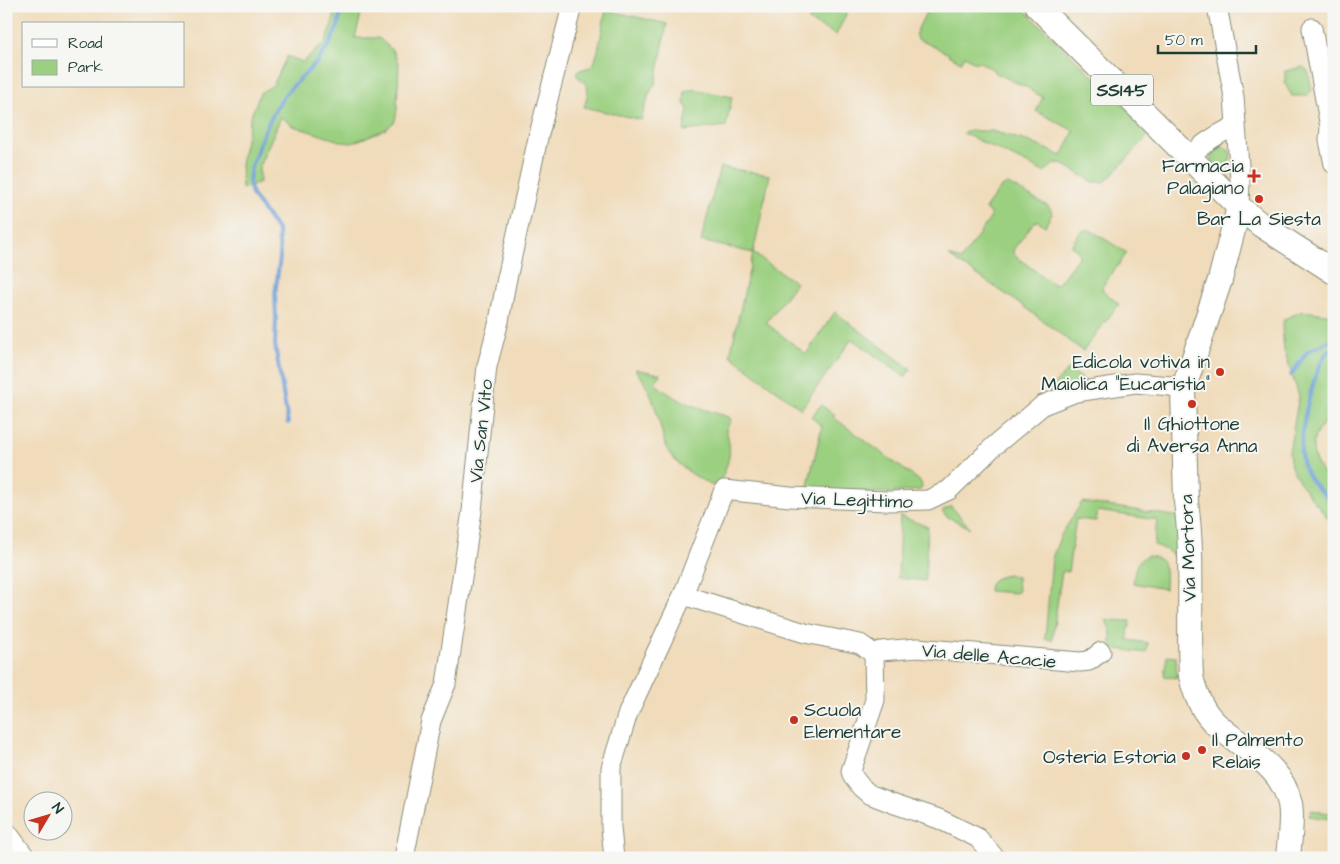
<svg xmlns="http://www.w3.org/2000/svg" width="1340" height="864" font-family="'Architects Daughter',sans-serif">
<style>
.green{fill:#9cd081;stroke:#5e865a}
.lines{fill:none;stroke-linecap:round;stroke-linejoin:round}
.stream{stroke:#6d9fd8;stroke-width:4}
.minor-casing{stroke:#888c77;stroke-width:21}
.major-casing{stroke:#888c77;stroke-width:26}
.minor{stroke:#fff;stroke-width:19}
.major{stroke:#fff;stroke-width:24}
.poi-dot{fill:#c8321e;stroke:#f6f6f2;stroke-width:2}
.labels{text-anchor:middle;stroke-width:4;stroke-linejoin:round;paint-order:stroke}
.shield{fill:#f6f6f2;stroke:#60746d;stroke-width:1}
.shield-label{font-size:18px;font-weight:bold;fill:#1f3d34}
.poi-label{font-size:19px;fill:#1f3d34;stroke:#f6f6f2;text-anchor:end}
.street-label{font-size:19px;fill:#1f3d34;stroke:#f6f6f2}
</style>
<rect width="100%" height="100%" fill="#f6f6f2"/>
<filter id="ink" filterUnits="userSpaceOnUse"><feTurbulence type="fractalNoise" baseFrequency=".02" numOctaves="2"/><feDisplacementMap in="SourceGraphic" scale="10" xChannelSelector="R" yChannelSelector="G"/><feConvolveMatrix kernelMatrix="1 2 1 2 8 2 1 2 1" color-interpolation-filters="sRGB"/></filter>
<filter id="wash" filterUnits="userSpaceOnUse"><feTurbulence type="fractalNoise" baseFrequency=".0096" numOctaves="4" result="noise"/><feDisplacementMap in="SourceGraphic" scale="20" xChannelSelector="R" yChannelSelector="G"/><feGaussianBlur stdDeviation="1.12" result="paint"/><feColorMatrix in="noise" values="0 0 0 0 0 0 0 0 0 0 0 0 0 0 0 0 0 1.4 0 .05"/><feComposite in="paint" operator="in"/></filter>
<g filter="url(#wash)">
<rect width="100%" height="100%" fill="#f0dbba"/>
<path class="green" d="M335,6H363L355,38H379L392,50L399,64L397,110L395,121L386,129L352,143L343,142L293,126L281,117L259,167L260,182L242,189L241,163L251,116L260,93L273,85L287,56L303,62L325,43L334,18Z
M816,6H850L836,35L809,21Z
M929,6H1020L1152,132L1105,182H1093L1061,163L1054,164L1044,172L963,133L965,131H992L1030,142L1062,156L1074,131L1036,111L1043,97L1031,91L1032,90L994,72V70L978,61L976,63L964,56L961,62L948,55L949,54L918,39L915,35Z
M606,10L667,24L656,82L649,94L641,120L584,107C589,91 591,87 577,76V71L593,66L598,51Z
M1303,67L1308,71L1312,90L1306,96H1292L1285,84V71Z
M694,89L732,97L726,126L684,131L688,109L684,104L685,91Z
M1211 156a10 10 0 1 1 20 0a10 10 0 1 1-20 0Z
M720,167L770,175L753,253L796,283L766,323L806,354L835,312L911,369L905,377L852,339L801,409L730,355L753,253L701,241Z
M1008,184L1048,206L1051,210L1052,214L1045,226L1038,221L1034,222L1013,250L1014,255L1053,284H1058L1079,256L1078,251L1071,246C1076,238 1081,226 1092,231L1127,253L1102,287L1103,291L1119,304L1083,351L1019,303L949,256L961,260L991,217L990,213L985,209L1001,187Z
M1303,311L1334,315V414C1304,437 1308,461 1334,485V526L1302,486L1291,467L1289,452L1299,396L1284,350L1282,328L1284,319Z
M635,369L660,374L655,383C675,402 703,409 729,417L731,420L726,430C733,453 729,462 719,483L714,485H710C697,477 679,467 670,454C664,446 663,435 660,425C655,404 649,386 635,369Z
M1069,369L1087,382L1047,392Z
M821,405L835,415L833,417L921,482L922,487L920,490L888,493L807,489L822,426L811,417Z
M1082,502L1180,517V567C1173,554 1168,549 1154,545L1157,520L1098,511L1096,521L1076,519L1068,572L1062,571L1052,640L1045,639L1052,558L1061,535Z
M951,506L970,528L946,516L942,511Z
M900,516L928,527L925,581L898,578Z
M1147,556C1169,557 1165,572 1165,589L1133,583C1135,572 1134,561 1147,556Z
M1009,575L1017,577L1018,592L1015,593L989,591C989,578 998,577 1009,575Z
M1178,580H1180L1181,639H1178L1174,632Z
M1106,620L1131,621L1130,627H1128V640L1148,643L1146,653L1111,648V632Z
M1167,656L1176,657L1177,678L1164,676Z
M1312,810L1334,814V848L1329,847L1330,819L1309,816Z"/>
<g class="lines">
<path class="stream" d="M1334,348C1331,350 1327,352 1325,355C1313,376 1294,445 1304,467C1309,481 1322,494 1334,502
M1291,375L1308,351L1334,339
M288,423L275,345L276,320L275,294L280,257L278,231L252,195L249,181L251,167L264,132L275,110L286,93L318,61L330,43L338,26L341,6"/>
</g>
</g>
<g filter="url(#ink)">
<g class="lines">
<g class="minor-casing">
<path id="minor" d="M1217,6L1234,97L1240,180L1239,207
M1312,28L1330,127L1329,140L1334,164
M1190,157C1202,143 1218,134 1235,126
M683,595L805,633L860,644L874,654L875,700L851,771L853,777L861,787L869,794L892,803L939,819L978,838L995,858
M874,654L881,651L917,648L1080,662L1089,661L1101,652
M6,831L26,858
M404,858L431,721L446,684L472,511L487,366L499,321L506,283L538,138L572,6
M614,858L611,828V768L628,713L683,595L724,490L790,497L887,501L928,500L949,490L994,446L1043,405L1076,392L1135,383L1171,386L1183,390"/>
</g>
<g class="major-casing">
<path id="major" d="M1037,6L1239,207L1261,225L1334,272
M1239,207L1220,280L1183,390L1186,502C1194,559 1188,618 1191,676C1195,694 1202,712 1217,725C1244,750 1282,764 1290,804C1293,817 1289,844 1288,858"/>
</g>
<use href="#minor" class="minor"/>
<use href="#major" class="major"/>
</g>
</g>
<g class="poi-dot">
<path d="M1251.5 168.5h5v5h5v5h-5v5h-5v-5h-5v-5h5z"/>
<circle cx="1259" cy="199" r="5"/>
<circle cx="1220" cy="372" r="5"/>
<circle cx="1192" cy="404" r="5"/>
<circle cx="794" cy="720" r="5"/>
<circle cx="1202" cy="750" r="5"/>
<circle cx="1186" cy="756" r="5"/>
</g>
<g class="labels">
<rect class="shield" x="1091" y="74.5" width="62" height="31" rx="4"/>
<g class="shield-label">
<text x="1122" y="96">SS145</text>
</g>
<g class="poi-label">
<text x="1244" y="172">Farmacia<tspan x="1244" dy="22">Palagiano</tspan></text>
<text x="1259" y="225" text-anchor="middle">Bar La Siesta</text>
<text x="1210" y="368">Edicola votiva in<tspan x="1210" dy="22">Maiolica "Eucaristia"</tspan></text>
<text x="1192" y="430" text-anchor="middle">Il Ghiottone<tspan x="1192" dy="22">di Aversa Anna</tspan></text>
<text x="804" y="716" text-anchor="start">Scuola<tspan x="804" dy="22">Elementare</tspan></text>
<text x="1212" y="746" text-anchor="start">Il Palmento<tspan x="1212" dy="22">Relais</tspan></text>
<text x="1176" y="763">Osteria Estoria</text>
</g>
<g class="street-label">
<text transform="translate(480 431) rotate(-84)" y="7">Via San Vito</text>
<text transform="translate(857 499) rotate(2)" y="7">Via Legittimo</text>
<text transform="translate(1187 548) rotate(-92)" y="7">Via Mortora</text>
<text transform="translate(989 655) rotate(5)" y="7">Via delle Acacie</text>
</g>
</g>
<rect width="1340" height="864" fill="none" stroke="#f6f6f2" stroke-width="25"/>
<rect x="22" y="22" width="162" height="65" fill="#f6f6f2" stroke="#a0aca6"/>
<rect x="32" y="39" width="25" height="8" fill="#ffffff" stroke="#a0aca6"/>
<text x="68" y="48" font-size="15" fill="#1f3d34">Road</text>
<rect x="32" y="60" width="25" height="15" fill="#9cd081" stroke="#a0aca6"/>
<text x="68" y="72" font-size="15" fill="#1f3d34">Park</text>
<g transform="translate(48 816) rotate(52)"><circle r="24" fill="#f6f6f2" stroke="#a0aca6"/>
<path d="M0-4L9 19L0 12L-9 19Z" fill="#c8321e"/>
<text y="-8" font-size="14" font-weight="bold" text-anchor="middle" fill="#1f3d34">N</text>
</g>
<path d="M1158 45v8h98v-8" fill="none" stroke="#1f3d34" stroke-width="2.5"/>
<text x="1165" y="45" font-size="15" fill="#1f3d34" stroke="#f6f6f2" stroke-width="4" paint-order="stroke">50 m</text>
</svg>
